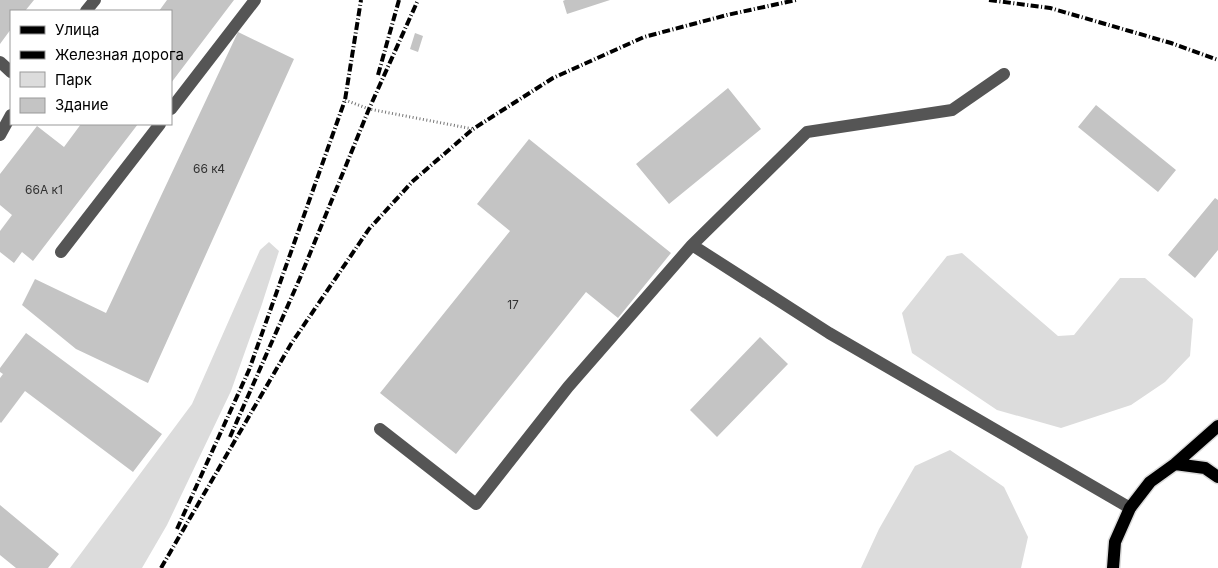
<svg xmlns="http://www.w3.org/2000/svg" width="1218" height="568" font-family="Inter,sans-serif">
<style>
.green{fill:#dcdcdc}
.building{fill:#c4c4c4}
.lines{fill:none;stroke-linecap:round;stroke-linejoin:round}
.major-casing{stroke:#dbdbdb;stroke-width:15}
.path{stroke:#777;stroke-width:3;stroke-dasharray:1 2.5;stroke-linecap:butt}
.minor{stroke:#555;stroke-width:12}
.major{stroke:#000;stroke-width:12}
.rail{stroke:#000;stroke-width:4;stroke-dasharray:8 2.5 1 2.5;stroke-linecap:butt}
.labels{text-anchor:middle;stroke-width:4;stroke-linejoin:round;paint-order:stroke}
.number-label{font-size:12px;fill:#313131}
</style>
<rect width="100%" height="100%" fill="#fff"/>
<path class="green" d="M269,242L279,251L262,304L231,391L167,525L142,568H70L192,404L260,250Z
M962,253L1058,336L1074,335L1120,278H1145L1193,319L1190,356L1165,382L1131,405L1061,428L997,410L912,353L902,313L947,256Z
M950,450L1004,487L1028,537L1021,568H861L879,529L915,466Z"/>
<path class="building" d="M0,0H34L25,11H11V29L0,44Z
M167,0H234L171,83V11H159Z
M565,0H610L567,14L563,1Z
M238,32L294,59L148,383L76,349L22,305L35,279L106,313Z
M415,33L423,36L418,52L410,49Z
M728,88L761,129L669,204L636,164Z
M1096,105L1176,170L1158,192L1078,127Z
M81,124H138L33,261L22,252L14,263L0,252V231L12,215L0,205V174L37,126L64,147Z
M529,139L671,253L618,318L586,292L456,454L380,393L510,231L477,204Z
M1215,198L1218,200V250L1195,278L1168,255Z
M26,333L162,434L133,472L25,391L1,423L0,422V378L3,374L0,372V368Z
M760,337L788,364L717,437L690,410Z
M0,505L59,554L48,568H16L0,555Z"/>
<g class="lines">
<g class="major-casing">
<path id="major" d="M1175,464L1205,468L1218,477
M1113,568L1115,542L1130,508L1150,482L1175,464L1218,426"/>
</g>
<path class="path" d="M345,100L369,109L473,129"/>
<path class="minor" d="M86,11L95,0
M0,62L11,72
M171,109L255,0
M0,135L11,115
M692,245L829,333L1130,508
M61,252L160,124
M380,429L476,504L568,387L692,245L807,132L952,110L1004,74"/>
<use href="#major" class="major"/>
<path class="rail" d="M989,0L1050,8L1171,43L1218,60
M378,75L399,0
M230,437L300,278L369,109L418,0
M177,529L249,370L345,100L361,0
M161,568L291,344L369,229L413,181L473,129L553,78L644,37L727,15L796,0"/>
</g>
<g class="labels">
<g class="number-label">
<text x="209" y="173">66 к4</text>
<text x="44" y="194">66А к1</text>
<text x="513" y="309">17</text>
</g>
</g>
<rect x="10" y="10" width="162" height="115" fill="#ffffff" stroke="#999999"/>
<rect x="20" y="26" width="25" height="8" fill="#000000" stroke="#999999"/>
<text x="55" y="35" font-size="15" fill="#000000">Улица</text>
<rect x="20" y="51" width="25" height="8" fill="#000000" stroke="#999999"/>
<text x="55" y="60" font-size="15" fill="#000000">Железная дорога</text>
<rect x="20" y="72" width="25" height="15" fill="#dcdcdc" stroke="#999999"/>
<text x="55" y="85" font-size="15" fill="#000000">Парк</text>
<rect x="20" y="98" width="25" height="15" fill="#c4c4c4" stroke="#999999"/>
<text x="55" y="110" font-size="15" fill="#000000">Здание</text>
</svg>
